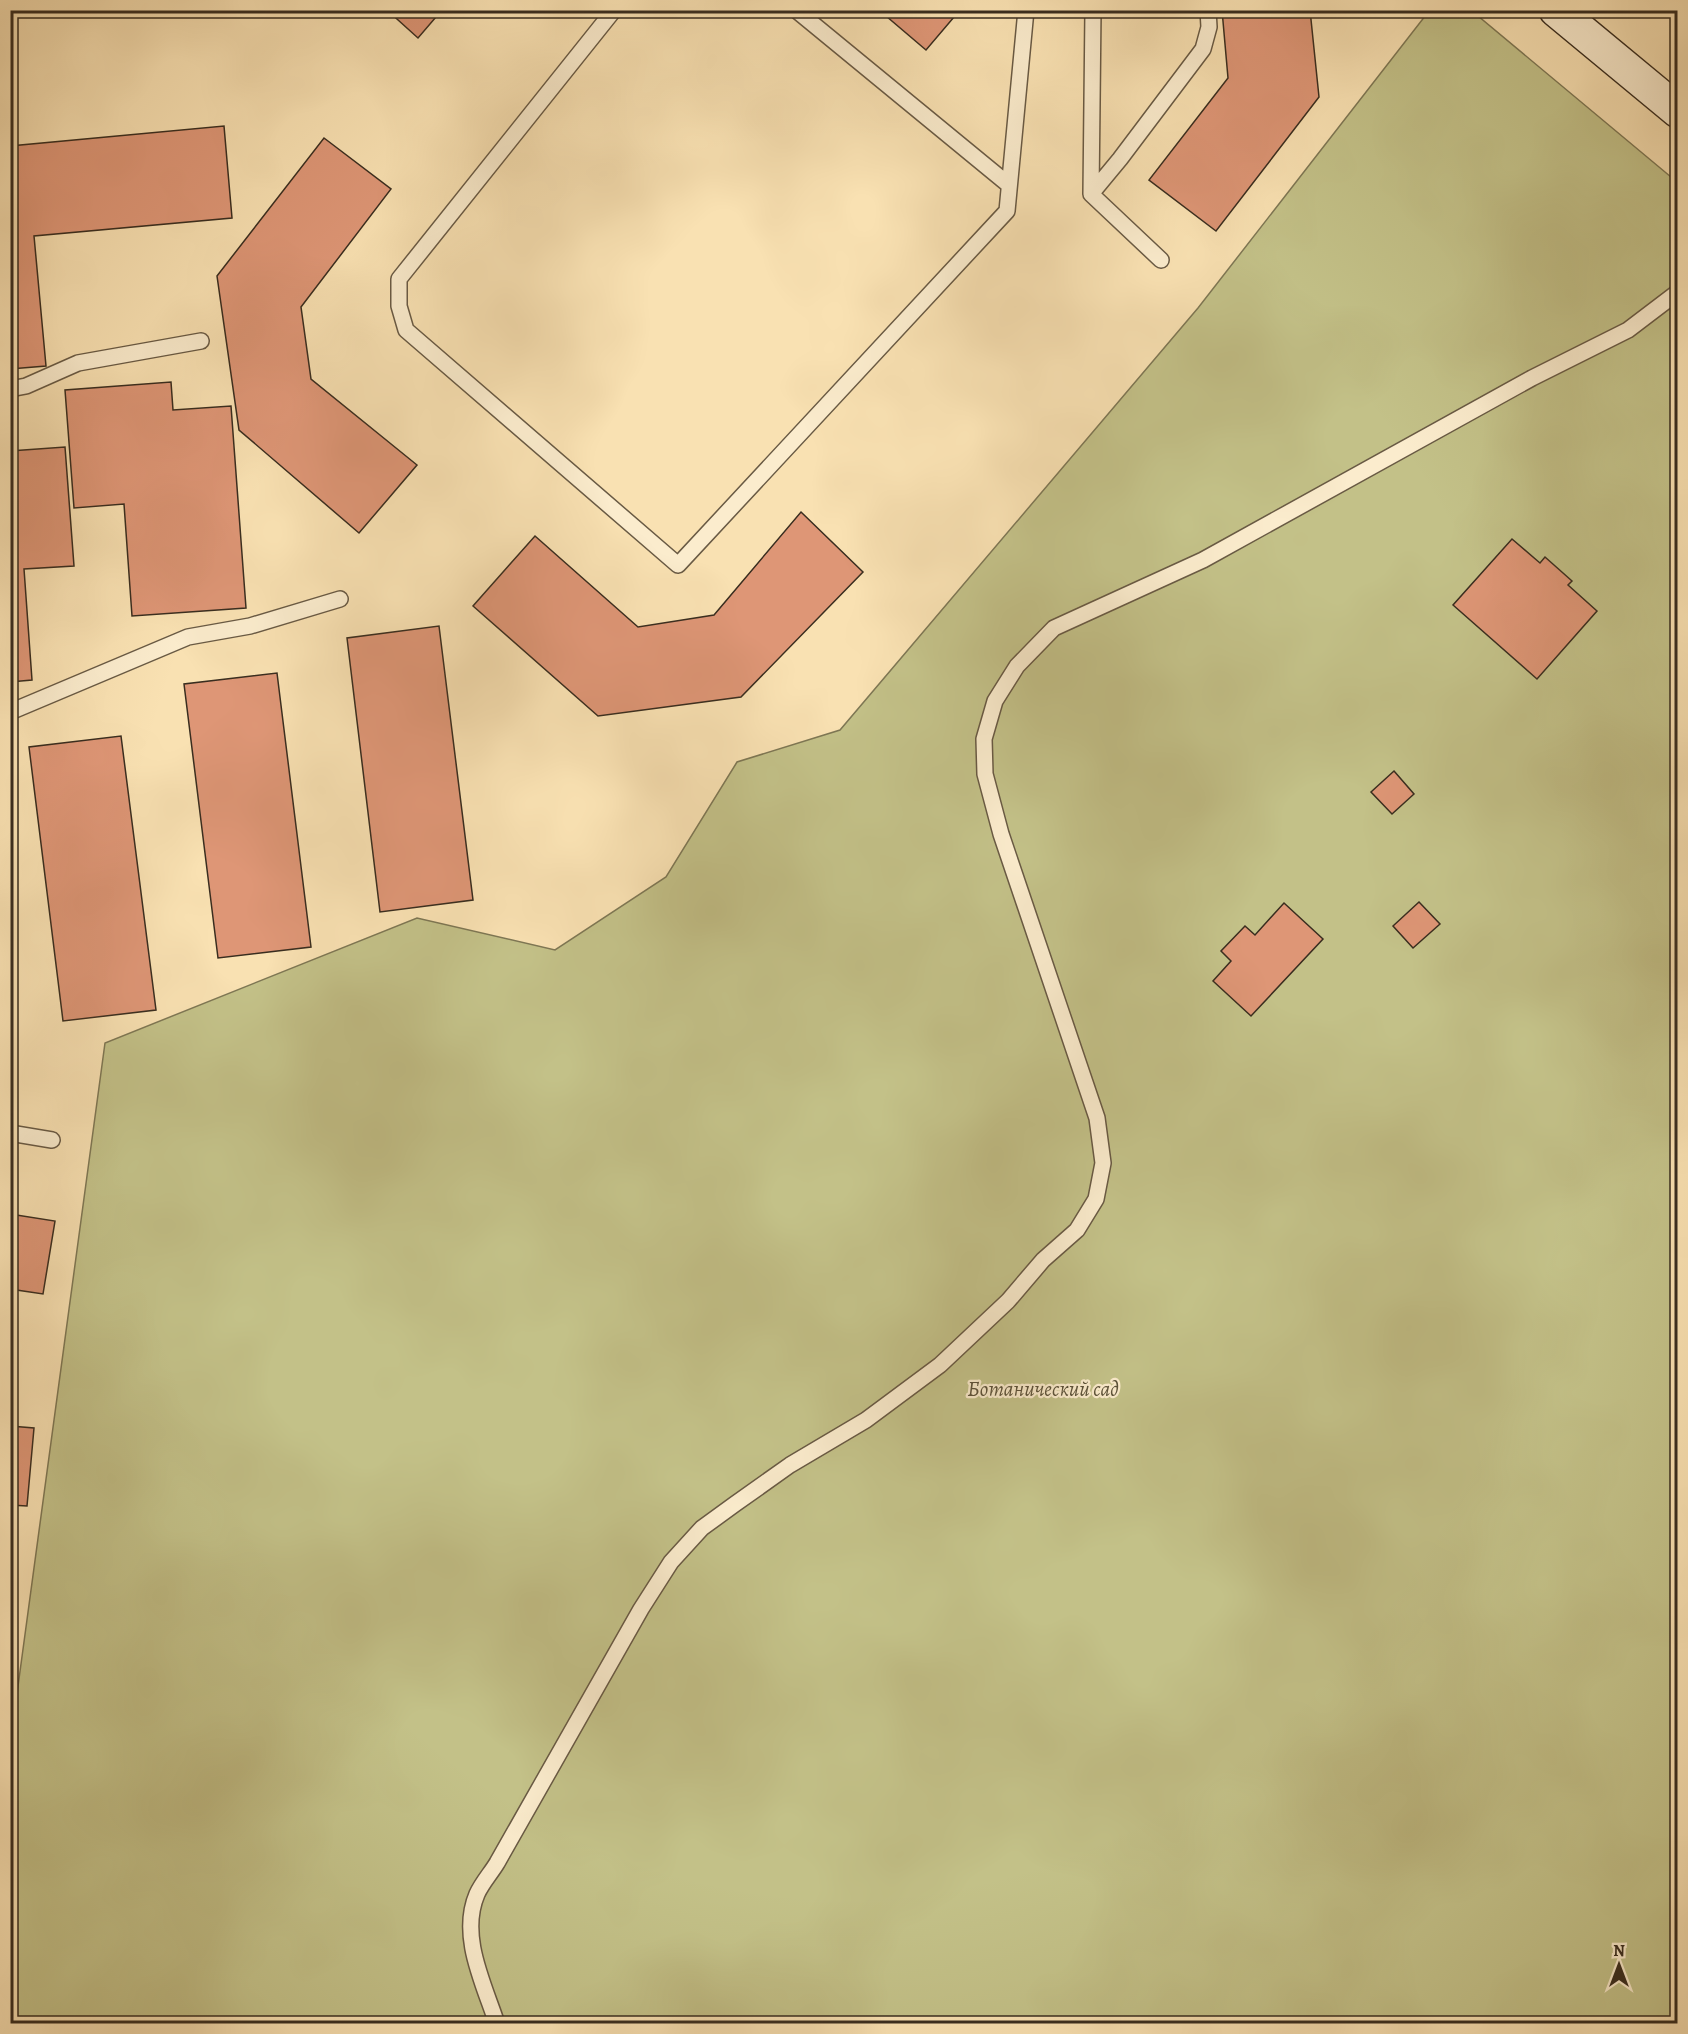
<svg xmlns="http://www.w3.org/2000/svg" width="1688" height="2034" font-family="Alegreya,serif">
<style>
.green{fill:#c3c188;stroke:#7e7754;stroke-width:1.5}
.building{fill:#de9676;stroke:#392d1f;stroke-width:1.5}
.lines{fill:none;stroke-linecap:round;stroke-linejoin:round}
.service-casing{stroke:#695a44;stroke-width:18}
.secondary-casing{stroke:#392d1f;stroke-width:36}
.service{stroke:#fbeccd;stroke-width:15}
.secondary{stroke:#fbeccd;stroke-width:33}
.labels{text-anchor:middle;stroke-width:4.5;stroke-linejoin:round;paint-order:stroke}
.park-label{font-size:21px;font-style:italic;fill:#5c5239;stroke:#fbeccd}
</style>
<rect width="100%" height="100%" fill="#f9e1b2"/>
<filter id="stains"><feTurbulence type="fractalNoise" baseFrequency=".00333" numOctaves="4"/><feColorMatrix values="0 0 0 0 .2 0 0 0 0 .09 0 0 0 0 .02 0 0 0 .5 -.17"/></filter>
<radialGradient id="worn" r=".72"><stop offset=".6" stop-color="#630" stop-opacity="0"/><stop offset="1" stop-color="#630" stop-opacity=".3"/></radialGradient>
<path class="green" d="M1429,11H1472L1677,182V2023L11,2024V1738L105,1043L417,918L555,950L666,877L737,762L840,730L1198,308Z"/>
<path class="building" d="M387,10H442L418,38Z
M879,10H960L926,50Z
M1222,10H1310L1319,97L1216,231L1149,180L1228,78Z
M224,126L232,218L34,236L46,366L10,369V146Z
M324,138L391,189L301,307L311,379L417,465L359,533L239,430L217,276Z
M171,382L173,410L231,406L246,608L132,616L124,504L74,508L65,390Z
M65,447L74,566L24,569L32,680L10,682V451Z
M801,512L863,572L741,697L598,716L473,606L535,536L638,627L714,615Z
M1512,539L1540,563L1545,557L1572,581L1568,585L1597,611L1537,679L1453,605Z
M439,626L473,900L380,912L347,638Z
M277,673L311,947L218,958L184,684Z
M121,736L156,1010L63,1021L29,747Z
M1394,771L1414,794L1392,814L1371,792Z
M1419,902L1440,924L1413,948L1393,926Z
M1284,903L1323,939L1251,1016L1213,981L1231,961L1221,951L1245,926L1255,935Z
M10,1214L55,1221L43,1294L10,1289Z
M10,1426L34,1428L27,1506L10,1505Z"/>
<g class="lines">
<g class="service-casing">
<path id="service" d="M614,10L399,279V306L406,330L678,565L1007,211L1026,10
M796,10L1009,185
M1093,10L1091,194L1120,159L1203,49L1209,27L1208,10
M1091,194L1161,260
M10,389L26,386L78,363L201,341
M10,712L188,637L250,626L340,599
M10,1133L52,1140
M497,2024C484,1984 459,1936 477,1894C482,1883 491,1873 497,1863L641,1609L671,1562L702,1528L735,1504L790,1465L866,1420L940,1365L1008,1301L1043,1260L1077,1230L1096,1199L1103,1163L1097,1118L1001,834L985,774L984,739L995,701L1017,666L1054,628L1203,560L1532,378L1628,330L1678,292"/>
</g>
<g class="secondary-casing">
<path id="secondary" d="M1556,10L1678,111"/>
</g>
<use href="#service" class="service"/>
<use href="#secondary" class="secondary"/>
</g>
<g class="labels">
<g class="park-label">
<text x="1043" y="1396">Ботанический сад</text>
</g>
</g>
<rect width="1688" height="2034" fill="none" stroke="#f9e1b2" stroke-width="36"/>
<rect x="12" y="12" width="1664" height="2010" fill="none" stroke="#392d1f" stroke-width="3"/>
<rect x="18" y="18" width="1652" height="1998" fill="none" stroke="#392d1f" stroke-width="1.5"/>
<g transform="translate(1619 1965)" stroke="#fbeccd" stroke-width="4.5" paint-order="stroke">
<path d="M0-4.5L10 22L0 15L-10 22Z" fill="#392d1f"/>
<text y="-9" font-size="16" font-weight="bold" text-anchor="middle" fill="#392d1f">N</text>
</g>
<rect width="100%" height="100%" filter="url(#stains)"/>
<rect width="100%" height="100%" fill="url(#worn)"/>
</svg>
